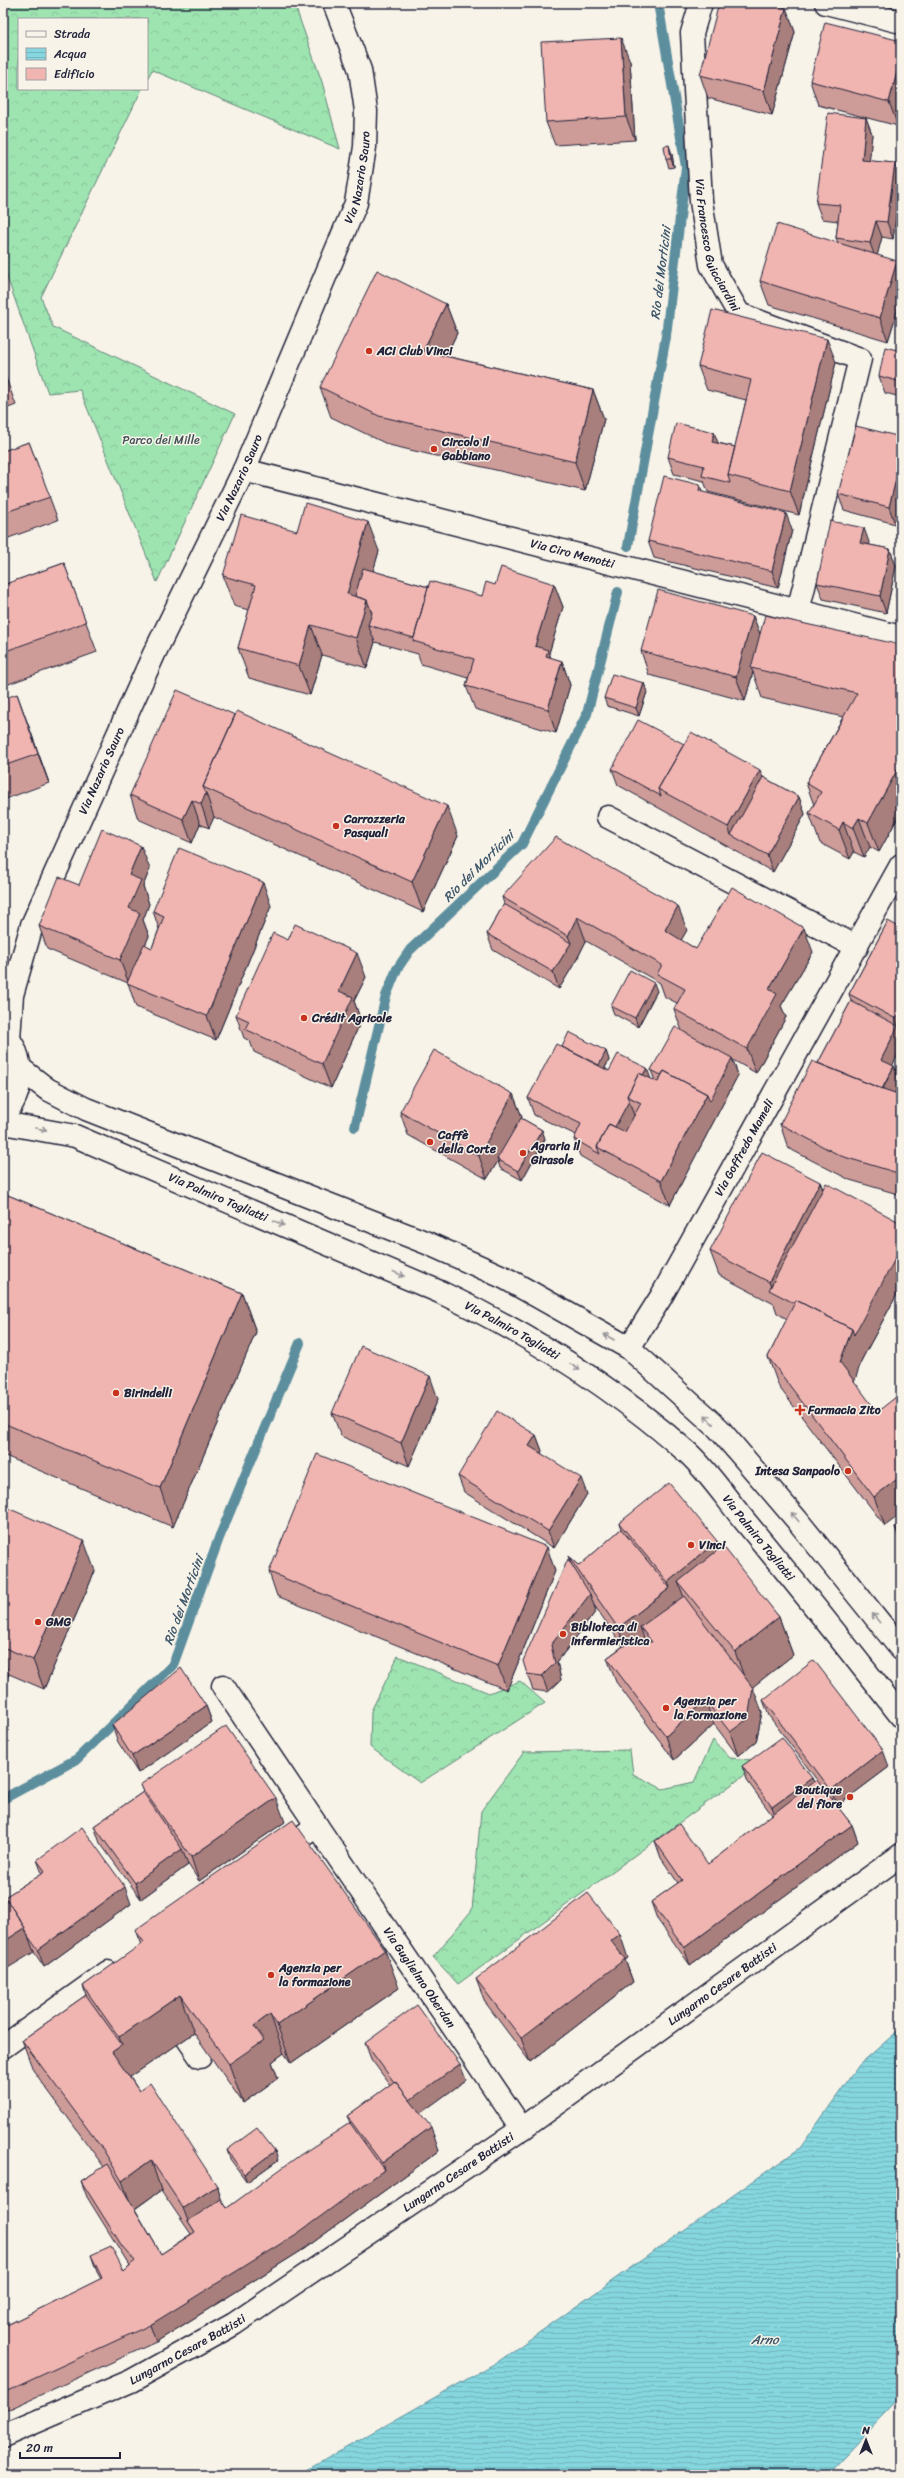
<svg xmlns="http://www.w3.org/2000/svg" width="904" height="2478" font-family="Sriracha,sans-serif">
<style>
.forest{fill:url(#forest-crowns);stroke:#608376}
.water{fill:url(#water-rules);stroke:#5d8e9d}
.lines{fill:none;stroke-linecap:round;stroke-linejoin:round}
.stream{stroke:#5d8e9d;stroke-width:10}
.pedestrian-casing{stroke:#22223b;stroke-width:25}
.minor-casing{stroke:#22223b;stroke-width:25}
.secondary-casing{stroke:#22223b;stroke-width:25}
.pedestrian{stroke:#f7f3e8;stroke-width:22}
.minor{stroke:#f7f3e8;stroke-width:22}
.secondary{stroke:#f7f3e8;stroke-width:22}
.wall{fill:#ce9c98;stroke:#22223b;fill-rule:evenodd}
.shaded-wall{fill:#a87f7c;stroke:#22223b}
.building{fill:#f0b5b1;stroke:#22223b}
.oneway{stroke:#97959a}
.poi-dot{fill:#c8321e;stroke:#f7f3e8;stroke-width:1.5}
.labels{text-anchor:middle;stroke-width:3;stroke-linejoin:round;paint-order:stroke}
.street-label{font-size:12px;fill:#22223b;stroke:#f7f3e8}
.poi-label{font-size:12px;font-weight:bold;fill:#22223b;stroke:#f7f3e8;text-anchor:start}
.park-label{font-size:12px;fill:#415258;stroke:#f7f3e8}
.water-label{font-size:13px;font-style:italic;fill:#40586c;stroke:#f7f3e8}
</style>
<defs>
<pattern id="forest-crowns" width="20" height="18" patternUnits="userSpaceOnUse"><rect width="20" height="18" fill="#9ee4b1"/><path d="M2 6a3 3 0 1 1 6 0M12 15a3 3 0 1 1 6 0" fill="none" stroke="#88c399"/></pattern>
<pattern id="water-rules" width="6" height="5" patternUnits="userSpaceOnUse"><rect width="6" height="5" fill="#85d6de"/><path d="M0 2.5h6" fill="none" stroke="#73b7bf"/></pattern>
</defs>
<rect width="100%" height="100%" fill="#f7f3e8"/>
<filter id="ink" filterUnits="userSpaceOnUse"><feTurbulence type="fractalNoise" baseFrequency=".025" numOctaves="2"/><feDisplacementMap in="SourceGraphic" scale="8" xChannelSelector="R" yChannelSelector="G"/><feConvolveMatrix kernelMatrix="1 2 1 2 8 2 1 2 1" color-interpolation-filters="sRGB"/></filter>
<g filter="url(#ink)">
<path class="forest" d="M3,3H294L322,82L340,149L152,70L147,79V19H19V89H142L41,297L53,327L235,414L157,582L80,390L48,393L3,266Z
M398,1656L489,1693L520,1681L545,1703L420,1783L370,1747L371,1711Z
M713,1740L730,1758L764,1761L458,1984L433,1957L472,1910L481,1811L524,1752L630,1750L633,1774L663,1789L694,1782Z"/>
<path class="water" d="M901,2028V2396L826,2475H298L499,2361L800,2148L859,2065Z"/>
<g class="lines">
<path class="stream" d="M628,546L666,336L686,167L658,3
M355,1127L386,996L397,969L410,950L522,844L587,714L618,592
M3,1799L77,1759L173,1665L219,1538L300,1343"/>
<g class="pedestrian-casing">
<path id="pedestrian" d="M187,2038L200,2057"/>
</g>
<g class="minor-casing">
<g id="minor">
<path id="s1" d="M701,3L692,33L701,201L711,265L739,314L860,359L798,611"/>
<path d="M826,3L901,22"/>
<path id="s2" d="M244,470L901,637"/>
<path d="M608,817L857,947"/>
<path id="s3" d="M9,1039L12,995L32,925L154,654L244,470L356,203L365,147L366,111L360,70L334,3"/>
<path id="s4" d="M629,1348L661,1297L901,865"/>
<path d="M223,1686L317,1826"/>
<path id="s5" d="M279,1852L317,1826L522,2129"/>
<path d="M3,2047L108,1972"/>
<path id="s6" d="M3,2436L131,2381L234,2324L522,2129L901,1855"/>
</g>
</g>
<g class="secondary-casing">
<g id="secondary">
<path d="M3,1032C26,1057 25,1092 3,1116"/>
<path d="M21,1069L47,1089L86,1109L427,1243L505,1278L629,1348L719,1429L797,1520L901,1649"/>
<path id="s7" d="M3,1123L75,1136L440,1292C529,1334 613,1387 688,1453C709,1472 730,1504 749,1526C801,1589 851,1652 901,1716"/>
</g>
</g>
<use href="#pedestrian" class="pedestrian"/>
<use href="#minor" class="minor"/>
<use href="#secondary" class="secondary"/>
</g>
<path class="wall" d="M786,8L795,32L772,115L708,98L700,75Z
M901,41L898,126L818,105L810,81Z
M630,61L635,140L555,145L546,122Z
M866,118L872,134L869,161L895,163L901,179L893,239L882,237L877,255L901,272V299L888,341L769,305L760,281L838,243L836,238L838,221L822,219L816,203Z
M672,154L674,167L669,168L666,159Z
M446,304L457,333L446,356L593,390L604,419L585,491L389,445L331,417L320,387Z
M901,345V397L885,393L879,376L900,350Z
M836,362L799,515L708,492L704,481L674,474L668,457L718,443L735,447L746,400L707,390L698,366Z
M3,370L16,405L3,410Z
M901,437L895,524L844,510L838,494Z
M29,442L58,520L3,540V451Z
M703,493L792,530L778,588L654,558L648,541Z
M297,531L379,551L373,571L428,587L482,596L495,585L554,584L563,607L549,653L551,658L562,661L570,685L556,733L475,709L466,686L468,678L421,664L418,654L375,642L367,668L322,655L310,695L249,678L238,648L249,610L234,606L223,576Z
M870,545L890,549L896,566L886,613L823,599L817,583Z
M64,563L97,652L3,686V585Z
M901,575V609L896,596Z
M753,616L760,635L901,645V812L879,852L870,847L864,857L854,852L850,859L820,843L809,813L814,805L806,783L843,717L762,698L753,672L745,701L649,675L641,651Z
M644,683L647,692L639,716L607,706L604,698Z
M3,699L28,724L49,783L3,800Z
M235,715L458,836L423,912L214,817L209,828L200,824L192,843L138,819L130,795Z
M612,769L763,777L799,797L805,814L773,872L618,785Z
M150,869L143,886L149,904L143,920L149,936L145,945L152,948L159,929L153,911L271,906L216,1040L136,1007L128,983L47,949L39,926Z
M502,897L687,930L681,940L696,949L813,952L781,1006L786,1017L756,1073L733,1060L738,1075L670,1205L606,1171L580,1156L574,1139L576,1135L534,1115L528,1098L562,1047L606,1051L609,1060L605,1068L609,1071L650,1079L655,1081L651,1070L682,1031L674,1009L677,1003L665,997L660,983L586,941L577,959L559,989L493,950L487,934L504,904Z
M888,921L901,1049L892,1065L894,1066L900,1083L895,1093L901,1095V1195L850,1180L788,1148L780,1124L818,1063L851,1001L849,994Z
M366,977L354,1001L361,1021L331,1088L254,1052L250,1041L244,1038L236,1015Z
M657,991L638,1027L614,1014L611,1006Z
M513,1094L522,1117L521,1118L542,1130L545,1139L522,1180L500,1168L498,1161L487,1179L408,1135L400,1112Z
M820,1182L823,1189L901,1223V1287L862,1359L854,1381L885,1526L779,1387L768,1357L787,1319L777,1313L774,1304L719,1275L710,1251Z
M3,1193L242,1293L256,1332L173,1527L3,1455Z
M438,1399L409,1466L341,1436L332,1413Z
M536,1435L542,1451L541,1453L587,1494L554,1548L464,1492L458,1476Z
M3,1506L95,1571L44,1689L9,1674L3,1687Z
M901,1522V1544L895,1527Z
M619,1523L717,1541L720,1548L779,1617L793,1655L752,1687L762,1712L756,1742L738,1756L714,1724L674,1760L616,1682L607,1658L623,1646L594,1605L596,1611L557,1662L561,1680L548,1692L533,1690L527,1674L571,1564L568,1556L579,1566L621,1529ZM644,1638L645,1642H639Z
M555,1571L507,1690L277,1596L269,1572Z
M763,1700L889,1767L837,1806L852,1825L858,1842L690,1965L657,1919L651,1902L678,1883L661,1858L655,1841L708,1864L772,1815L748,1782L742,1766L812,1778L814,1783L817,1780L769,1716Z
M206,1706L212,1722L138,1773L118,1742L112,1725Z
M140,1785L285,1822L199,1881L188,1864V1865L141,1899L100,1843L94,1826L143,1792Z
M37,1860L131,1904L44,1967L34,1952L5,1897L42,1873Z
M135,1930L399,1988L291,2063L284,2053L272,2062L278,2078L243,2103L194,2033L130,2077L139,2091L217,2186L221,2199L227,2208L350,2123L347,2116L390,2085L371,2059L365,2043L466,2080L420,2113L439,2151L304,2249L156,2342L3,2412V2327L101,2279L97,2272L91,2255L124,2271L130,2265L128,2263L87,2197L81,2181L104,2167L33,2070L22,2040L86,1995L83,1986L141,1945ZM161,2190L191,2234L161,2254L135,2209Z
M628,1958L625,1960L633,1982L530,2062L485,2002L476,1979Z
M227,2150L278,2160L247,2182L230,2159Z"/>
<path class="shaded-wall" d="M786,8L795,32L772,115L764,91Z
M621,38L630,61L635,140L626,117Z
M901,57V113L898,126L889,102Z
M866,118L872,134L868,177L862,160Z
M669,145L672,154L674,167L671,159Z
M895,163L901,179L893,239L887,222Z
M876,221L882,237L876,260L870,243Z
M897,261L901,272V299L888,341L880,318Z
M446,304L457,333L434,380L423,351Z
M827,339L836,362L799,515L790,491Z
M593,390L604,419L585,491L575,462Z
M714,432L720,448L712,442Z
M901,459V499L895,524L889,507Z
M700,485L706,502L699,491Z
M786,513L792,530L778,588L772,571Z
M368,522L379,551L362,610L347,594Z
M864,528L870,545L866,560L860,543Z
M890,549L896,566L886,613L880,596Z
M554,584L563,607L549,653L556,673L535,646Z
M367,600L377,628L368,625L375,642L367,668L356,638Z
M753,616L762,639L751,668L753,672L745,701L736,677Z
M311,625L322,655L310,695L299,666Z
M562,661L570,685L556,733L548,709Z
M644,683L647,692L639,716L636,708Z
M17,694L28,724L49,783L38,754Z
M901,763V812L879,852L868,823Z
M760,770L769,794L731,835L728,827Z
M206,793L214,817L209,828L201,804Z
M799,797L805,814L773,872L767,855Z
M192,800L200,824L192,843L183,819Z
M447,806L458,836L423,912L412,882Z
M859,818L870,847L864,857L853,828Z
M843,822L854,852L850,859L839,830Z
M141,846L150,869L143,886L149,904L143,920L149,936L129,984L120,960L129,908V875Z
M263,882L271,906L216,1040L207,1016Z
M678,906L687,930L673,954L665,930Z
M577,917L586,941L577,959L559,989L553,972L571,943L568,936Z
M804,928L813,952L781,1006L786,1017L756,1073L747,1049L769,989Z
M357,953L366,977L354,1001L361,1021L331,1088L322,1064L339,991Z
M654,983L657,991L638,1027L635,1018Z
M901,1010V1049L887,1076L881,1060L898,1026L896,1019Z
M606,1051L609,1060L599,1079L596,1070Z
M732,1058L738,1075L670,1205L661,1181L707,1094Z
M894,1066L900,1083L886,1111L880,1095Z
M647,1068L653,1085L641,1103L631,1098Z
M513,1094L522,1117L498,1160L497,1159L498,1161L487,1179L479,1156Z
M629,1101L635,1118L614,1156L602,1150Z
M542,1130L545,1139L522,1180L518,1171Z
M820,1182L829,1206L773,1292L769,1282Z
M901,1248V1287L862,1359L851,1392L840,1362L852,1329Z
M242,1293L256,1332L173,1527L160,1488Z
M430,1376L438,1399L409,1466L401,1443Z
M536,1435L542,1451L535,1462L529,1446Z
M901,1476V1514L885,1526L874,1497Z
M581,1478L587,1494L554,1548L548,1531Z
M84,1541L95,1571L44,1689L33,1660Z
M717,1541L728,1571L678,1582L687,1605L640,1627L644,1638L627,1651L618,1628L670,1588L668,1582Z
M547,1547L555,1571L507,1690L498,1666Z
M590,1594L596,1611L557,1662L561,1680L548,1692L542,1676L551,1645Z
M779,1617L793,1655L749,1690L735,1652Z
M3,1659L9,1674L3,1687Z
M753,1688L762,1712L756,1742L738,1756L730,1732Z
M705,1700L714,1724L674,1760L666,1736Z
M206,1706L212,1722L138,1773L132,1756Z
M883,1750L889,1767L837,1806L831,1790Z
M812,1778L818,1794L778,1823L772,1807Z
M276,1798L285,1822L199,1881L191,1857Z
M852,1825L858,1842L690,1965L684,1948Z
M182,1849L188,1865L141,1899L135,1883Z
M125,1887L131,1904L44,1967L38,1950Z
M25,1928L34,1952L3,1971V1942Z
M620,1934L628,1958L625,1960L633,1982L530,2062L521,2038L611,1941Z
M385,1950L399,1988L291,2063L277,2025Z
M180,1995L194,2033L123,2082L112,2052L122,2045L119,2037Z
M270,2014L284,2053L272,2062L278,2078L243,2103L229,2064L254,2026Z
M460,2064L466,2080L414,2118L408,2101Z
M431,2127L439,2151L304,2249L156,2342L150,2325L384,2170L382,2163Z
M275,2151L278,2160L247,2182L244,2174Z
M151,2160L161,2190L133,2210L122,2181Z
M217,2186L227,2216L195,2232L188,2221L183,2208Z"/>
<path class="building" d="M719,3H766L786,8L764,91L700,75Z
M825,22L901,41V57L889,102L810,81Z
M621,38L626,117L546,122L541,42Z
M828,113L866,118L862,160L895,163L887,222L876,221L870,243L836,238L840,205L816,203Z
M669,145L671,159H666L664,146Z
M777,224L897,261L880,318L760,281Z
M377,270L446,304L423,351L593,390L575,462L379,416L320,387Z
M712,310L827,339L790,491L728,475L751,380L698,366Z
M885,347L901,351V382L879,376Z
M3,371L7,382L3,383Z
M676,423L714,432L712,442L735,447L728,475L730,483L702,476L704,466L668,457Z
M856,426L901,437V459L889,507L838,494Z
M29,442L50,497L3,513V451Z
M664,476L700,485L699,491L786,513L772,571L648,541Z
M305,503L368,522L347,594L367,600L356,638L311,625L299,666L238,648L256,585L223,576L241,515L297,531Z
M830,521L864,528L860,543L890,549L880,596L817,583Z
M64,563L86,622L3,652V585Z
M501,567L554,584L535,646L548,650L546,656L562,661L548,709L466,686L474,659L413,641L430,581L482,596L486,582L495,585Z
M363,568L428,587L414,638L368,625L372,613L367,600L355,596Z
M901,575V597L896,596Z
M658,590L753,616L736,677L641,651Z
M765,615L901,645V763L868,823L859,818L853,828L843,822L839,830L809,813L821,792L806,783L857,693L751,668Z
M612,674L644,683L636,708L604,698Z
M177,690L235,715L203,787L206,793L201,804L192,800L183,819L130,795Z
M17,694L38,754L3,766V699Z
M237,711L447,806L412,882L203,787Z
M638,720L684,744L658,789L661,796L612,769Z
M691,732L760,770L728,827L658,789Z
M763,777L799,797L767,855L731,835Z
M102,829L141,846L129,875L141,880L129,908L140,913L120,960L39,926L59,877L79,885Z
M556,837L678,906L665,930L696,949L732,887L804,928L769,989L777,994L747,1049L674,1009L685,989L657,974L662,965L577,917L568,936L502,897Z
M179,848L263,882L207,1016L127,983L144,944L152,948L164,916L153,911Z
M504,904L571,943L553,972L487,934Z
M888,921L901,928V1010L896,1019L849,994Z
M295,924L357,953L339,991L353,997L322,1064L245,1029L249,1021L236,1015L273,933L288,940Z
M630,970L654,983L635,1018L611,1006Z
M851,1001L898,1026L881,1060L894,1066L882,1089L818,1063Z
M675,1027L732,1058L710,1101L707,1094L664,1071L661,1075L651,1070Z
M569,1032L606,1051L599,1065L562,1047Z
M556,1044L609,1071L618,1054L647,1068L643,1075L639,1073L627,1096L629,1101L615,1127L609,1124L597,1147L600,1154L574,1139L581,1124L528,1098Z
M434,1050L513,1094L479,1156L400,1112Z
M812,1061L877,1087L901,1095V1174L841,1156L780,1124Z
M664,1071L707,1094L661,1181L597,1147L609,1124L625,1132L641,1103L627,1096L639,1073L658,1082Z
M521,1118L542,1130L518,1171L497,1159Z
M762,1152L820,1182L769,1282L710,1251Z
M826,1183L901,1223V1248L854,1335L852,1329L796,1300L794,1303L769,1290Z
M3,1193L242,1293L160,1488L3,1423Z
M796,1300L852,1329L840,1362L877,1412L901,1393V1476L874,1497L768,1357Z
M361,1346L430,1376L401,1443L332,1413Z
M497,1411L536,1435L529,1446L581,1478L548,1531L458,1476Z
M317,1454L547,1547L498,1666L269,1572Z
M669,1483L717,1541L668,1582L619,1523Z
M3,1506L84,1541L33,1660L3,1647Z
M901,1522V1536L895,1527Z
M621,1529L670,1588L618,1628L568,1556L579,1566Z
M723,1546L779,1617L735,1652L678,1582Z
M568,1559L590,1594L551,1645L555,1663L542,1676L527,1674L523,1661Z
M684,1596L753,1688L748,1719L730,1732L705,1700L666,1736L607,1658L629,1642H652L640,1627Z
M814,1660L883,1750L831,1790L763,1700Z
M181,1668L206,1706L132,1756L112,1725Z
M226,1726L276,1798L191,1857L140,1785Z
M782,1737L812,1778L772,1807L742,1766Z
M817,1780L852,1825L684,1948L651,1902L682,1880L655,1841L679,1824L708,1864Z
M143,1792L182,1849L135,1883L94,1826Z
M293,1820L385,1950L277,2025L270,2014L254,2026L264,2040L229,2064L180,1995L119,2037L83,1986L144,1942L135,1930Z
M82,1827L125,1887L38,1950L28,1936L25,1928L5,1897L45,1871L37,1860Z
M588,1893L620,1934L611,1941L625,1959L521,2038L476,1979Z
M3,1894L25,1928L3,1942Z
M86,1995L122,2045L112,2052L139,2091L150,2083L217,2186L183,2208L151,2160L122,2181L104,2151L22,2040Z
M417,2005L460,2064L410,2100L395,2081L394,2082L365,2043Z
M395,2081L431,2127L382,2163L347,2116Z
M350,2123L384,2170L298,2233L150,2325L3,2393V2327L102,2278L91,2255L111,2246L124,2271L135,2261L122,2246L81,2181L108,2164L161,2254L195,2232L188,2221L221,2199L227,2208L300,2155Z
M257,2128L275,2151L244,2174L227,2150Z"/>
<defs><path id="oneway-shaft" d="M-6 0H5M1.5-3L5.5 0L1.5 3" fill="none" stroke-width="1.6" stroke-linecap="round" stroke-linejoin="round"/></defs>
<g class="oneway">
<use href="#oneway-shaft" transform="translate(41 1129) rotate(11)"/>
<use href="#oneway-shaft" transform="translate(279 1223) rotate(23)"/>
<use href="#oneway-shaft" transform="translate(399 1274) rotate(23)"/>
<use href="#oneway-shaft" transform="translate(609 1337) rotate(-150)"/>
<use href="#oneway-shaft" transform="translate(575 1367) rotate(34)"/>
<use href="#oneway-shaft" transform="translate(709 1420) rotate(-136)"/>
<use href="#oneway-shaft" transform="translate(795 1517) rotate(-130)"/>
<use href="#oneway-shaft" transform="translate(876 1618) rotate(-129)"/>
</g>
</g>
<g class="poi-dot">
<circle cx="369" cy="351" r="4"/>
<circle cx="434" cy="449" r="4"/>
<circle cx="336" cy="826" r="4"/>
<circle cx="304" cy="1018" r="4"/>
<circle cx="430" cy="1142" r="4"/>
<circle cx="523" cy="1153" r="4"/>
<circle cx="116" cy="1393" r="4"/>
<path d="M798 1404h4v4h4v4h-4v4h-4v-4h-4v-4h4z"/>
<circle cx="848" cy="1471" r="4"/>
<circle cx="691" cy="1545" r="4"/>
<circle cx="38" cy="1622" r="4"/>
<circle cx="563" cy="1634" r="4"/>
<circle cx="666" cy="1708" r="4"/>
<circle cx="850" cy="1797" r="4"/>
<circle cx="271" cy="1975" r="4"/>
</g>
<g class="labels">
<g class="street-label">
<text dy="4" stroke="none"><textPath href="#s3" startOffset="934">Via Nazario Sauro</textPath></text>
<text dy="4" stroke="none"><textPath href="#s1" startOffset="247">Via Francesco Guicciardini</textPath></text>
<text dy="4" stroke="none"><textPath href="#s3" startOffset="610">Via Nazario Sauro</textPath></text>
<text dy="4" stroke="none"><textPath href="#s2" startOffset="339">Via Ciro Menotti</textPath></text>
<text dy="4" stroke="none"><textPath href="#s3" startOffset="286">Via Nazario Sauro</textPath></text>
<text dy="4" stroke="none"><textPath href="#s4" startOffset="231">Via Goffredo Mameli</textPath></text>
<text dy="4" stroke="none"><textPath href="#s7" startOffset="229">Via Palmiro Togliatti</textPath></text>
<text dy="4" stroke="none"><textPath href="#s7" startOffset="552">Via Palmiro Togliatti</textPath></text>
<text dy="4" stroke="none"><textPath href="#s7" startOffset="877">Via Palmiro Togliatti</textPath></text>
<text dy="4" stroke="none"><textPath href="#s5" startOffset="229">Via Guglielmo Oberdan</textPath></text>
<text dy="4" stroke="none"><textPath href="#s6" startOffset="852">Lungarno Cesare Battisti</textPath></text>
<text dy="4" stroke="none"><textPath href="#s6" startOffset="528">Lungarno Cesare Battisti</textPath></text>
<text dy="4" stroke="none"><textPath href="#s6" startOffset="204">Lungarno Cesare Battisti</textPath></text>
</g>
<g class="poi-label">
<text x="377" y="355">ACI Club Vinci</text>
<text x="442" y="446">Circolo il<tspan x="442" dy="14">Gabbiano</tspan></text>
<text x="344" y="823">Carrozzeria<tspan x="344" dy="14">Pasquali</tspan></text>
<text x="312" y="1022">Crédit Agricole</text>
<text x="438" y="1139">Caffè<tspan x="438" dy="14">della Corte</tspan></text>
<text x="531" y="1150">Agraria il<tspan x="531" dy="14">Girasole</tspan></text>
<text x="124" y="1397">Birindelli</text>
<text x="808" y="1414">Farmacia Zito</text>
<text x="840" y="1475" text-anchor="end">Intesa Sanpaolo</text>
<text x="699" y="1549">Vinci</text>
<text x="46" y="1626">GMG</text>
<text x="571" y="1631">Biblioteca di<tspan x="571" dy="14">infermieristica</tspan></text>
<text x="674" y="1705">Agenzia per<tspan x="674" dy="14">la Formazione</tspan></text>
<text x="842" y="1794" text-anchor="end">Boutique<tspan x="842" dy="14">del fiore</tspan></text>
<text x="279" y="1972">Agenzia per<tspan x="279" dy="14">la formazione</tspan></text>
</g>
<g class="park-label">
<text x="161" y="444">Parco dei Mille</text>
</g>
<g class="water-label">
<text transform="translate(660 273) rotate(-83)" y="5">Rio dei Morticini</text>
<text transform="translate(478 866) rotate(-45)" y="5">Rio dei Morticini</text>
<text transform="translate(183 1600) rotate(-70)" y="5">Rio dei Morticini</text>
<text x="765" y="2344">Arno</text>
</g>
</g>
<rect width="904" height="2478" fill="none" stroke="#f7f3e8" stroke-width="16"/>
<rect x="8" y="8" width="888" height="2462" fill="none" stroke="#22223b" stroke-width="1.5" filter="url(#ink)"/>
<rect x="18" y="18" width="130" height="72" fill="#f7f3e8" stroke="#a29fa3"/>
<rect x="26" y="31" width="20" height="6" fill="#f7f3e8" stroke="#a29fa3"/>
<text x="54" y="38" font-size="12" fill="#22223b">Strada</text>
<rect x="26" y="48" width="20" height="12" fill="url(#water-rules)" stroke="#a29fa3"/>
<text x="54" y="58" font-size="12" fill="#22223b">Acqua</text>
<rect x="26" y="68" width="20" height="12" fill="#f0b5b1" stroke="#a29fa3"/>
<text x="54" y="78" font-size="12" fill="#22223b">Edificio</text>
<g transform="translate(866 2440)" stroke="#f7f3e8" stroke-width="3" paint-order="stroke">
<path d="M0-3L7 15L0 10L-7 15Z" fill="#22223b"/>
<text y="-6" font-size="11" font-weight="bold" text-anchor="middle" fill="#22223b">N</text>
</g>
<path d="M20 2452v6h100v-6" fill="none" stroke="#22223b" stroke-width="2"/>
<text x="26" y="2452" font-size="12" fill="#22223b" stroke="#f7f3e8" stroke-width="3" paint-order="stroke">20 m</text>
</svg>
